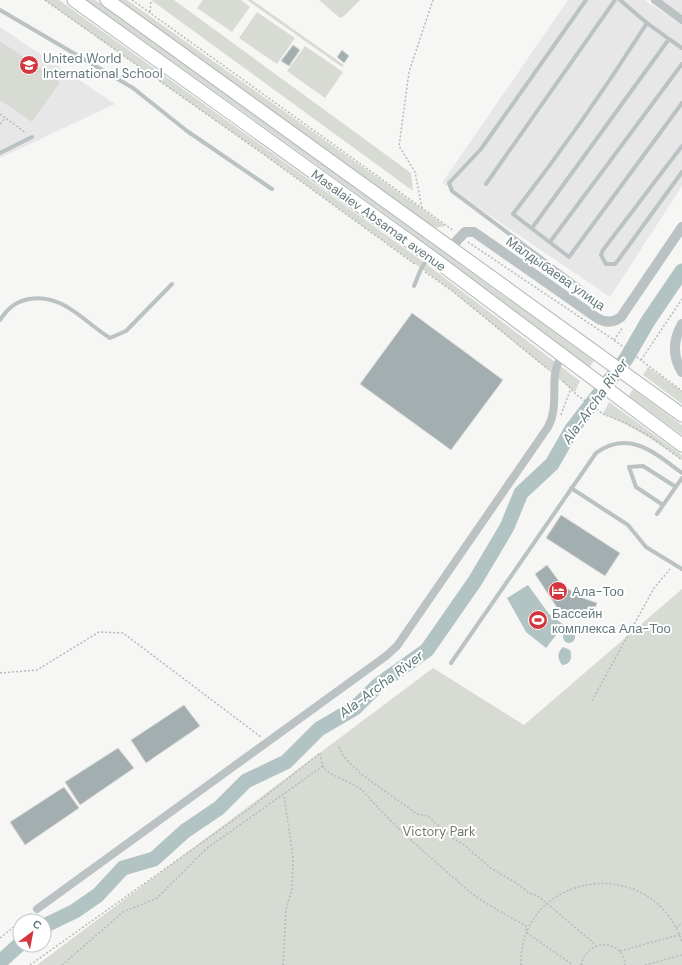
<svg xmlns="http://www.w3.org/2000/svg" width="682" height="965" font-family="'DM Sans',sans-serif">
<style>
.built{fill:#e7e7e7}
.green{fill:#d8dbd3}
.water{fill:#b2c3c3}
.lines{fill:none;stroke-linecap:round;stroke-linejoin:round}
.river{stroke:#b2c3c3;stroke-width:15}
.building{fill:#a3aeb0;stroke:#d8d7d6}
.primary-casing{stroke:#afb6b8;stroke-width:15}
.path{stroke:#b6bbbc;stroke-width:1.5;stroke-dasharray:2 2;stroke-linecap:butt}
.service{stroke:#bbc2c3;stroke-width:4}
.minor{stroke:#bbc2c3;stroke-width:8}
.tertiary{stroke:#bbc2c3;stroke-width:10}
.primary{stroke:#fff;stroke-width:13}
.labels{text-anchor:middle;stroke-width:4;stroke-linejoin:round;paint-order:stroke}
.poi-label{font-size:13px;fill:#64797c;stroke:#fff;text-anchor:start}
.street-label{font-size:13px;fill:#64797c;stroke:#fff}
.park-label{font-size:13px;fill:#707a66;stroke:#fff}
.water-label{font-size:14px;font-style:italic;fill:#5e7877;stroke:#fff}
</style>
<rect width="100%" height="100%" fill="#f6f6f4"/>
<path class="built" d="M568,0H645L682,25V186L610,297L442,183Z
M662,0H682V15Z
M0,27L115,104L0,158Z"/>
<path class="green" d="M44,0H59L425,263L580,381L575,392L451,290L266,156Z
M86,0H95L104,6L594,361L589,368C426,240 255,121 86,0Z
M117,0H127L446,226L434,228Z
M151,0H174L411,173L413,191Z
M203,0H241L250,7L232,32L197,8Z
M247,0H252L344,65L342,67Z
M319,0H360L344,16L340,18Z
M257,12L295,38L277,64L239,38Z
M0,41L60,82L32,122L0,100Z
M305,46L343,72L325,98L287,71Z
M648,367L682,391V404L643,375Z
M633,389L682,425V435L629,396Z
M609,402L682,455V460C657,442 632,426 603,414Z
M682,589V965H37L433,668L524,725Z"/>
<path class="water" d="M528,585L549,614L564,625L546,648L526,632L507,598Z
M563 637a6 6 0 1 1 12 0a6 6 0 1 1-12 0Z
M563,647L570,650C573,658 570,665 562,665C557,658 557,653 563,647Z"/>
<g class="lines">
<path class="river" d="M44,926L75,911L98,895L123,868L154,859L185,831L219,808L246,781L286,762L319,729L355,708L378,685L427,650L475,581L507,527L521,493L552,464L572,429L626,359L648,321L682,271
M0,962L20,944"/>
</g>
<path class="building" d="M293,45L300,50L289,66L281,61Z
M342,50L349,56L344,63L337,57Z
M412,313L503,380L451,450L360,384Z
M561,515L620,553L605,576L546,538Z
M547,565L561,584L580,597L597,603L592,617L558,609L535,574Z
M184,705L200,726L146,763L131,740Z
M118,748L134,768L80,805L65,782Z
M64,787L79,808L25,845L10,822Z"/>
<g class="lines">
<g class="primary-casing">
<path id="primary" d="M74,0L430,256L682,445
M107,0L682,415"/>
</g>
<path class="path" d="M45,0L266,156L416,265
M132,0L454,231
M150,12L151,0
M0,114L26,133
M0,124L5,118
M422,208L415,172L399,146L409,72L433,0
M468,242L614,340L682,391
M425,272L451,290L548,369
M614,340L623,327
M641,360L682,299
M563,381L577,395L603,414L626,423L651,437L682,460
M561,415L571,388
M0,673L37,670L99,632L123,633L261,737
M592,701L654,588L670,569
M339,747L343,756L361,774L417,814L428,816L451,837L464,845L492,869L518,884L529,893L538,896L596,945
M21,921L31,913
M676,928L682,923
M0,938L20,922
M620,951L682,934
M30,965L249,809L320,753C321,757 322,764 324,768C329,775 353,783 362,790C394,827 432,859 469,891C483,903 509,916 526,926L527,933L573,965
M62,965L123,912L157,898L206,849L323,766
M283,965L286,909L292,889L293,857L284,795
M521,965C519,872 652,851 682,942
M581,965C587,938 623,938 625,965
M645,965L682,955"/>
<path class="service" d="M586,0L481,149L449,183L452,191L588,293
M620,0L647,23C605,89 561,152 513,214L569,257L682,103
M0,10L133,88L187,131L272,189
M669,39L682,48
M682,146L603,250L601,255L606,264H615L619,259L682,172
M0,153L32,137
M486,184L615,0
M532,228L669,39L647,23
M550,242L682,64
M414,286L421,269L428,258
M0,320C8,308 15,302 29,299C63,293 84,322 110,338L126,331L172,284
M571,488L628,525L646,547L682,569
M663,505L636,487L629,467L643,466L676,487
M657,514L682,478
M451,663L596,453C629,429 655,453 682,473"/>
<path class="minor" d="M655,0L682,20
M37,909L386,656L397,646L548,427C561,403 547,377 562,356"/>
<path class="tertiary" d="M450,248L465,232H474L597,318C605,323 613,323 621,317L682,227
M682,324C673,340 672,356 682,372"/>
<use href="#primary" class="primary"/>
</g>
<defs>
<g id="school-disc" transform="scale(1)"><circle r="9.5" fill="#d4363d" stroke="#fff"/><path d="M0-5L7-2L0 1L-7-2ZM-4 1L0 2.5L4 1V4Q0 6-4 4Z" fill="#fff"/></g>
<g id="hotel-disc" transform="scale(1)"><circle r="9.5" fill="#d4363d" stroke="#fff"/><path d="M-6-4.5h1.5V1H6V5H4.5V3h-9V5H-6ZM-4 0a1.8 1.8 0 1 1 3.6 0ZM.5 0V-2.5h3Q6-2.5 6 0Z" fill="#fff"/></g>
<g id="stadium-disc" transform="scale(1)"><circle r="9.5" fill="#d4363d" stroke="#fff"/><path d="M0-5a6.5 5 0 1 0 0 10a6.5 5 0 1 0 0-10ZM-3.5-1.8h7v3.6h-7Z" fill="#fff"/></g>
</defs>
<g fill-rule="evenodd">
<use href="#school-disc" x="29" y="65"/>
<use href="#hotel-disc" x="558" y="591"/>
<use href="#stadium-disc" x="538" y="620"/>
</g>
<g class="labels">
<g class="poi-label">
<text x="43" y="63">United World<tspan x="43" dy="15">International School</tspan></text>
<text x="572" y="596">Ала-Тоо</text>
<text x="552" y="618">Бассейн<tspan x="552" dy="15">комплекса Ала-Тоо</tspan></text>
</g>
<g class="street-label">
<text transform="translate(379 220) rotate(36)" y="5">Masalaiev Absamat avenue</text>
<text transform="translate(556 273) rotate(35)" y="5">Малдыбаева улица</text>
</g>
<g class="park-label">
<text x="439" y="836">Victory Park</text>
</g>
<g class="water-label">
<text transform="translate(595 401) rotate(-54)" y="5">Ala-Archa River</text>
<text transform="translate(381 684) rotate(-37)" y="5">Ala-Archa River</text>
</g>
</g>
<g transform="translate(32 933) rotate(32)"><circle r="19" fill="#ffffff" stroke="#c1c9cb"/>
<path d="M0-3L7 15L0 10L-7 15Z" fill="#d4363d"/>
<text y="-6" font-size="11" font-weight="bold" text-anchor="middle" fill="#64797c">С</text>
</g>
</svg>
